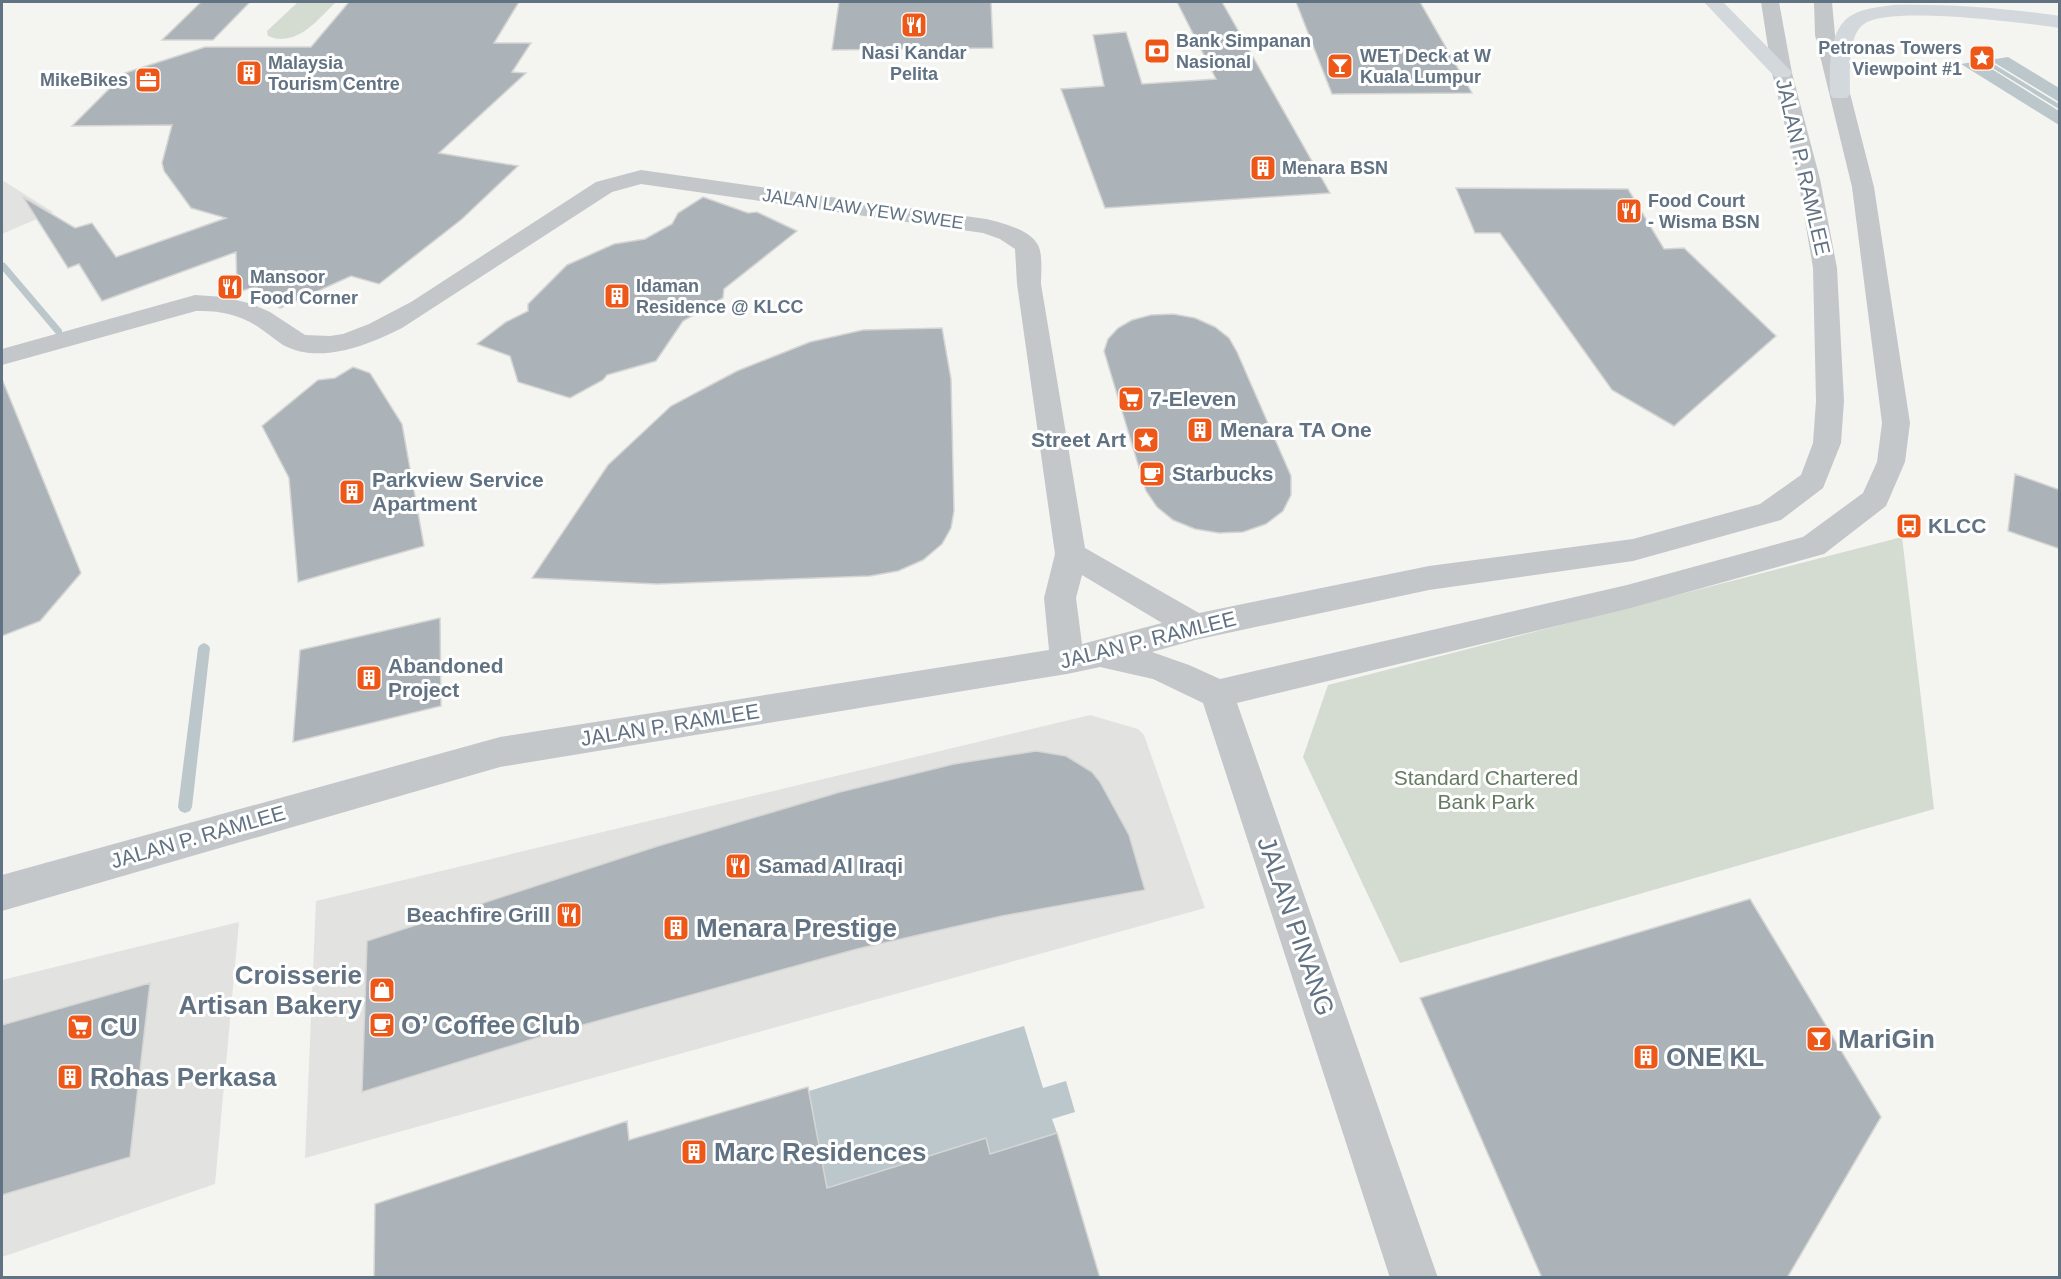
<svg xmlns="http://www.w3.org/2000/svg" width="2061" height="1279" font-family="Helvetica,sans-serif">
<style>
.built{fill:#e2e3e1}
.green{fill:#d4dcd1}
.water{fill:#bcc7cc}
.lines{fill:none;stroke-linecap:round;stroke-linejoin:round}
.stream{fill:#bcc7cc;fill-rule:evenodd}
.building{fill:#abb3b9;stroke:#d5d5d3;stroke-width:1.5}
.minor{fill:#c3c7ca;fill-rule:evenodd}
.major{fill:#d2d8dc;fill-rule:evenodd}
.labels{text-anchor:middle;stroke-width:6;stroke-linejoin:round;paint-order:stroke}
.far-poi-label{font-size:18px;font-weight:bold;fill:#617283;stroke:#fff;text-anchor:start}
.far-street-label{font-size:18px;fill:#617283;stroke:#fff}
.street-label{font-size:21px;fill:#617283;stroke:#fff}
.poi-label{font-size:21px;font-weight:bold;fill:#617283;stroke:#fff;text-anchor:start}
.park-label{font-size:21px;fill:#647a61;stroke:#fff}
.near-street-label{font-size:26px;fill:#617283;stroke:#fff}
.near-poi-label{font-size:26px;font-weight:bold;fill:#617283;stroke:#fff;text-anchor:start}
</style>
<rect width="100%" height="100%" fill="#f4f4f0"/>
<path class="built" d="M2,180L53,212L2,234Z
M1090,715L1138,729L1144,735L1205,908L305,1158L316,901Z
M239,922L215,1184L2,1257V980Z"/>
<path class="green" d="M298,2H336C318,19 297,48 268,36L267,31Z
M1902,537L1934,809L1400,963L1303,757L1328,685Z"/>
<path class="water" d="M2008,57L2059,88V102L1990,60Z
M1987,60L2059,104V109L1981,61Z
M1979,61L2059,111V125L1961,64Z
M1024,1026L1043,1088L1066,1081L1075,1112L1052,1119L1057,1133L990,1154L985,1138L827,1188L809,1091Z"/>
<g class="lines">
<path class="stream" d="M2,262L5,263L62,330V334H56L2,270Z
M204,643L208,645L210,648L192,807L190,811L185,813L180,811L178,807L198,648L200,645Z"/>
</g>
<path class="building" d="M201,2H250L213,40H162Z
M349,2H519L494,43H531L512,72L526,73L439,153L518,166L462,219L379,284L351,276L280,308L256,287L237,292L236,252L102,301L79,264L68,268L23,197L75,228L92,223L116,257L226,218L191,208L164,171L162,163L172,125L72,126L125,73L205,47H311Z
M839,2H991L993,48L832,50Z
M1177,2H1222L1330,193L1105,208L1061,89L1104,86L1093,35L1126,32L1142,84L1216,79Z
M1296,2H1420L1472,93L1332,94Z
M1456,188L1628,189L1664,249L1684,248L1776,336L1674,426L1612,390L1500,233H1475Z
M703,197L748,213L757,212L797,231L724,289L723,298L683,321L656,361L607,375L603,380L570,398L518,382L510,356L477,344L506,322L528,311V304L567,265L614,244L645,239L672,224L678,213Z
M1173,314L1195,318L1215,327L1229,338L1237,352L1291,476V495L1283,511L1266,524L1243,532L1219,533L1195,529L1173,520L1157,507L1146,491L1104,351L1108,339L1118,328L1132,320L1151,315Z
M942,328L951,379L954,511L951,528L942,544L923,560L898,571L870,576L657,584L532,578L608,465L671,406L737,371L810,342L863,330Z
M353,367L370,373L402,424L424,546L298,582L289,478L262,426L318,380L335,378Z
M2,379L81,573L40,621L2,636Z
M2015,474L2060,490V549L2008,531Z
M440,618L441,706L293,742L300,650Z
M1036,751L1066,756L1092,772L1100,782L1129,835L1145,890L1002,916L857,949L536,1038L362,1092L367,941L658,846L840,792L954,764Z
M1750,899L1881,1117L1787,1278H1542L1420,998Z
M150,983L130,1157L2,1195V1025Z
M808,1087L827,1188L986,1138L990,1154L1057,1133L1100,1278H374L375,1204L627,1121L629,1140Z"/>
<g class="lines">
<path class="minor" d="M1761,2H1779L1792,73L1820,179L1837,268L1844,401L1841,443L1823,488L1781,520L1633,561L1429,590L1195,640L1152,652L1189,665L1220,679L1627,585L1803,537L1863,493L1877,462L1882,423L1852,187L1815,35L1814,2H1832L1835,35L1874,187L1910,423L1905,462L1886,506L1824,554L1813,557L1627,609L1237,703L1438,1278H1390L1203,703L1153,679L1100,667L1067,674L500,767L2,911V875L500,737L1049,650L1044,598L1055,554L1017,284L1015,249L1000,239L983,233L641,184L612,192L402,328C368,345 320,365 283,345C275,340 269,334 261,329C242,315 220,310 196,311L2,365V349L195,295L224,297L252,304L270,312L305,335L330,336L343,334L369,324L411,302L596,182L641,170L986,219C1002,223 1029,229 1038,245C1043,255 1041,273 1041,284L1085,548L1199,613L1429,566L1633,539L1760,504L1801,475L1813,443L1816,401L1813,268L1798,179L1772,73ZM1082,575L1162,623L1082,644L1076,598Z"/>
<path class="major" d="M1704,2H1723L1789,69L1792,73L1789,77H1775Z
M1893,5C1949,4 2004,8 2060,16V28C2025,23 1889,5 1864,24C1847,35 1850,76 1850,94L1847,98H1833L1830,94C1830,71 1827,29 1852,15C1864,8 1879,7 1893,5Z"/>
</g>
<defs>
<g id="restaurant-square" transform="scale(1.35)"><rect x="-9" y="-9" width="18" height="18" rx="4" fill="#ed5717" stroke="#fff"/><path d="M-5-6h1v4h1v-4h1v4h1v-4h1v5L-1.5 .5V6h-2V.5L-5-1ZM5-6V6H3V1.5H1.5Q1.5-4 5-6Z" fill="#fff"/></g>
<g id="bank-square" transform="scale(1.35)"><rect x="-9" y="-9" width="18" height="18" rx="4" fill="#ed5717" stroke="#fff"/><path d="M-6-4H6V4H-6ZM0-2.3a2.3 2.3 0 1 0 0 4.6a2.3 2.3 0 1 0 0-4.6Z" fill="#fff"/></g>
<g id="sight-square" transform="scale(1.35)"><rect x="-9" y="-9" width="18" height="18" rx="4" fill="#ed5717" stroke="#fff"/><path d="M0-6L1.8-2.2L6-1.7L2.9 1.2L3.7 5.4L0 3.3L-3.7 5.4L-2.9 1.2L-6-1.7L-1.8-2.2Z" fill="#fff"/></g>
<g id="bar-square" transform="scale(1.35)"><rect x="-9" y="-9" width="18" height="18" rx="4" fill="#ed5717" stroke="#fff"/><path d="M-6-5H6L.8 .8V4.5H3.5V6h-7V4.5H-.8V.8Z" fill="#fff"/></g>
<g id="building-square" transform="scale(1.35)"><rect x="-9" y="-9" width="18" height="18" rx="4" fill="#ed5717" stroke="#fff"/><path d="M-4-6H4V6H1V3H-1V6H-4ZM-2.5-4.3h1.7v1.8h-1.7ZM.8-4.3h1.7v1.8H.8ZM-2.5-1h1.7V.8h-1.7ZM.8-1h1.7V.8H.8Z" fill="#fff"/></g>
<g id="office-square" transform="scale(1.35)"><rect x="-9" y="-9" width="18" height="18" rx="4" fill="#ed5717" stroke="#fff"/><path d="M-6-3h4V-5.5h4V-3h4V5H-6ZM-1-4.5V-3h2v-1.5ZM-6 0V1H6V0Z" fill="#fff"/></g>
<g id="supermarket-square" transform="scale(1.35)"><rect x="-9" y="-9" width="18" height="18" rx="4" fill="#ed5717" stroke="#fff"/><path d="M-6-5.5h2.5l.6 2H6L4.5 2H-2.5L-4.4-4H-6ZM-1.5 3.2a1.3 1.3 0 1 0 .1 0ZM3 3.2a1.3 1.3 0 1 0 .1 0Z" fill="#fff"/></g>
<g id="cafe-square" transform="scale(1.35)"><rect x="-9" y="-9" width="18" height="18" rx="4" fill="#ed5717" stroke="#fff"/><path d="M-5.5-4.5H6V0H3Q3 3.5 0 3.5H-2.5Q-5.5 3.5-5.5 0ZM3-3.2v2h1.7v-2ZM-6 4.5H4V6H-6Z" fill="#fff"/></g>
<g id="bus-square" transform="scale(1.35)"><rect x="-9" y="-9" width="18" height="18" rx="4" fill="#ed5717" stroke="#fff"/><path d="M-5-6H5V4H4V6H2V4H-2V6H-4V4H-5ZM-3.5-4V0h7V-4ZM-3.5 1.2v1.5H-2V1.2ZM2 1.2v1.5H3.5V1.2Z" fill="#fff"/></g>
<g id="shop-square" transform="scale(1.35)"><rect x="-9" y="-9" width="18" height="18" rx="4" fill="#ed5717" stroke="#fff"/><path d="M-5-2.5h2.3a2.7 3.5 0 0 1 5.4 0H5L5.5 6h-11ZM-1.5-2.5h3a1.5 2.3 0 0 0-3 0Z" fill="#fff"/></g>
</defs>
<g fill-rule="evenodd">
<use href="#restaurant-square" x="914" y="25"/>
<use href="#bank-square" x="1157" y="51"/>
<use href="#sight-square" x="1982" y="58"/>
<use href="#bar-square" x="1340" y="66"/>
<use href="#building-square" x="249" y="73"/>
<use href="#office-square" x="148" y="80"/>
<use href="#building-square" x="1263" y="168"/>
<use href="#restaurant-square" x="1629" y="211"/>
<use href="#restaurant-square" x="230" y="287"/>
<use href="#building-square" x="617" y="296"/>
<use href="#supermarket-square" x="1131" y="399"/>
<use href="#building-square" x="1200" y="430"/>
<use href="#sight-square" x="1146" y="440"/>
<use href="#cafe-square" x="1152" y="474"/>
<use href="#building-square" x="352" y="492"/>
<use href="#bus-square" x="1909" y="526"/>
<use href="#building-square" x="369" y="678"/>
<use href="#restaurant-square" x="738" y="866"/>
<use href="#restaurant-square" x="569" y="915"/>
<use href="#building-square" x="676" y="928"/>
<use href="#shop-square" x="382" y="990"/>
<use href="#cafe-square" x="382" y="1025"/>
<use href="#supermarket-square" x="80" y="1027"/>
<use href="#bar-square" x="1819" y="1039"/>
<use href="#building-square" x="1646" y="1057"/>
<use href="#building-square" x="70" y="1077"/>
<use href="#building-square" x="694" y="1152"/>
</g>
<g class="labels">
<g class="far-poi-label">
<text x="1176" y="47">Bank Simpanan<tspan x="1176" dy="21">Nasional</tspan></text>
<text x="1962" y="54" text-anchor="end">Petronas Towers<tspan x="1962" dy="21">Viewpoint #1</tspan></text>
<text x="914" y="59" text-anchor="middle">Nasi Kandar<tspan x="914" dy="21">Pelita</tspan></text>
<text x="1360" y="62">WET Deck at W<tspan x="1360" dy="21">Kuala Lumpur</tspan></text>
<text x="268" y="69">Malaysia<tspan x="268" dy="21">Tourism Centre</tspan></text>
<text x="128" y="86" text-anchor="end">MikeBikes</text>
<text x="1282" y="174">Menara BSN</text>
<text x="1648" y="207">Food Court<tspan x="1648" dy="21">- Wisma BSN</tspan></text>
<text x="250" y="283">Mansoor<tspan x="250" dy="21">Food Corner</tspan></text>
<text x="636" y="292">Idaman<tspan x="636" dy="21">Residence @ KLCC</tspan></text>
</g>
<g class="far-street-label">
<text transform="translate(863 209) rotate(8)" y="6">JALAN LAW YEW SWEE</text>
</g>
<g class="street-label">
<text transform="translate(1803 167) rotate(77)" y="7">JALAN P. RAMLEE</text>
<text transform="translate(1148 640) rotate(-14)" y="7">JALAN P. RAMLEE</text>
<text transform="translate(670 725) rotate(-9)" y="7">JALAN P. RAMLEE</text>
<text transform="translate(198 837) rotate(-16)" y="7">JALAN P. RAMLEE</text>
</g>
<g class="poi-label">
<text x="1150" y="406">7-Eleven</text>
<text x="1220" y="437">Menara TA One</text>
<text x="1126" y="447" text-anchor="end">Street Art</text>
<text x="1172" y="481">Starbucks</text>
<text x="372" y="487">Parkview Service<tspan x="372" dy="24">Apartment</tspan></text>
<text x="1928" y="533">KLCC</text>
<text x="388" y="673">Abandoned<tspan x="388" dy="24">Project</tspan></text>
<text x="758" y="873">Samad Al Iraqi</text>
<text x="550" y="922" text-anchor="end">Beachfire Grill</text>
</g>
<g class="park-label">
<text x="1486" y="785">Standard Chartered<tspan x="1486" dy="24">Bank Park</tspan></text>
</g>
<g class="near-street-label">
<text transform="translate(1296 926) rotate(71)" y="9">JALAN PINANG</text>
</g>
<g class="near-poi-label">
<text x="696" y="937">Menara Prestige</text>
<text x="362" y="984" text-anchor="end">Croisserie<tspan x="362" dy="30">Artisan Bakery</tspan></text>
<text x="401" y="1034">O’ Coffee Club</text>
<text x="100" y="1036">CU</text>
<text x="1838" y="1048">MariGin</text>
<text x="1666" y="1066">ONE KL</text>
<text x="90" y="1086">Rohas Perkasa</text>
<text x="714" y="1161">Marc Residences</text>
</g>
</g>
<rect width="2061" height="1279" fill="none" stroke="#617283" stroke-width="6"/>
</svg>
